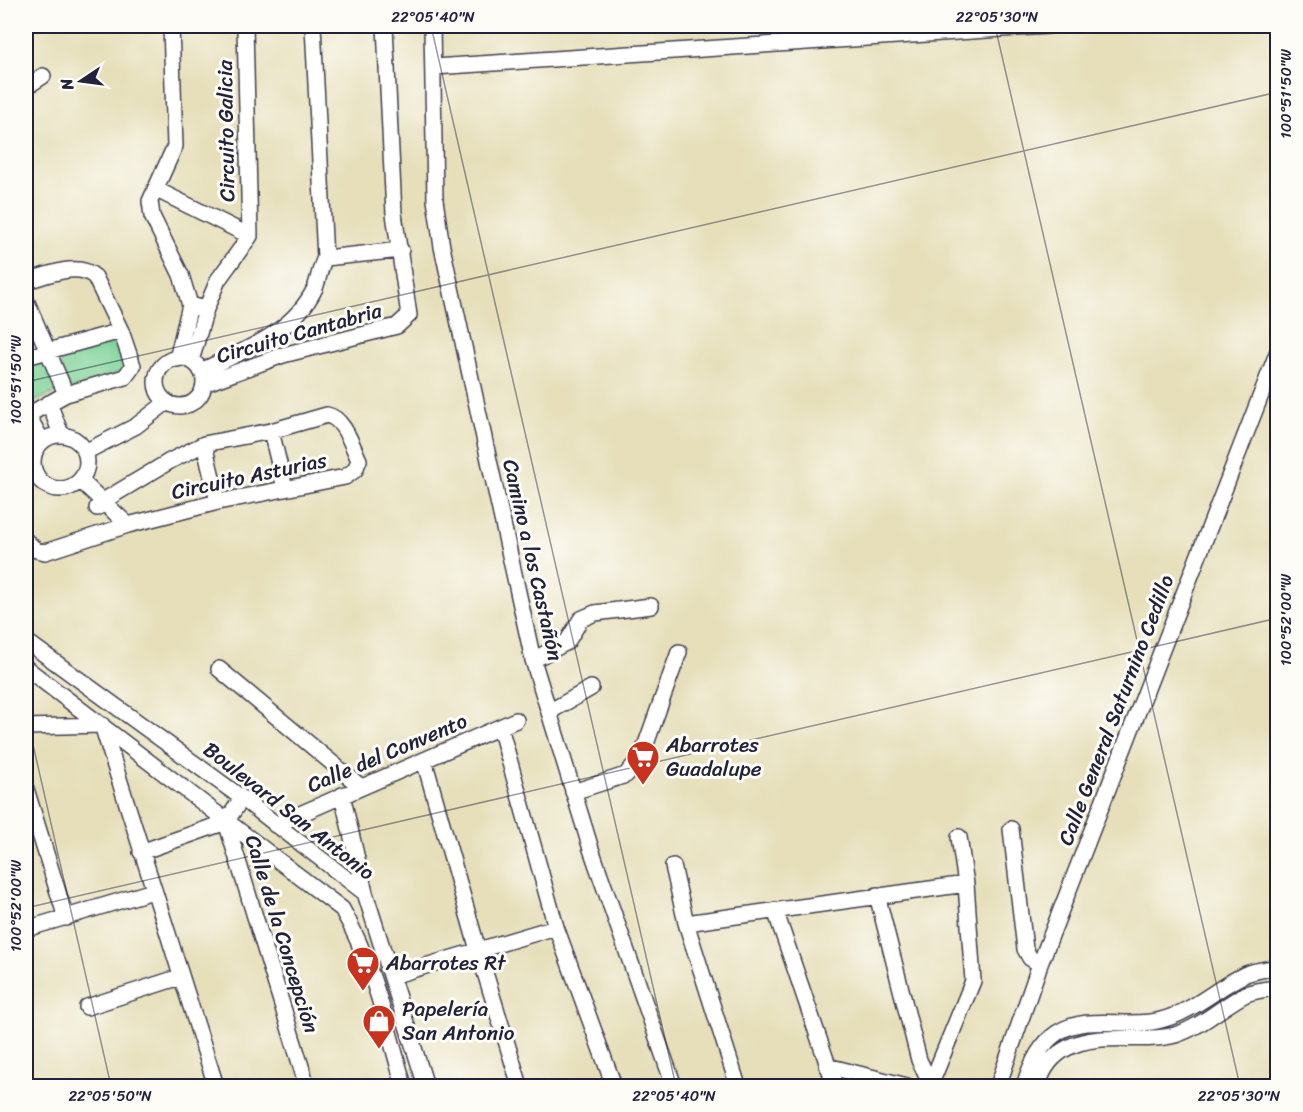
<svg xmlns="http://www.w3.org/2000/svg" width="1303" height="1112" font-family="Sriracha,sans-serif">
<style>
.green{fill:#7cd195;stroke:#4f7a68;stroke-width:1.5}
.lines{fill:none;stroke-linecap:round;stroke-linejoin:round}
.minor-casing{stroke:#3f3e4e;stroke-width:18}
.minor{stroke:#fff;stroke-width:15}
.ticks{fill:none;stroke:#22223b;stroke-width:1.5;stroke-opacity:0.45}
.labels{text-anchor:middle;stroke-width:6;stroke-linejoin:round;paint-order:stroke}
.street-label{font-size:21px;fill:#22223b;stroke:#fdfcf7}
.poi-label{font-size:21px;fill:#22223b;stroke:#fdfcf7;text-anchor:start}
.neatline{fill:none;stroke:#22223b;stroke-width:2}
.ticks-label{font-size:15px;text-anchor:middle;fill:#22223b}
</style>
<rect width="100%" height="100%" fill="#fdfcf7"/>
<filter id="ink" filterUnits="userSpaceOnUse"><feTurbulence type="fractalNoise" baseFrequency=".0167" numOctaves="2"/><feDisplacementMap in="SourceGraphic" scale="12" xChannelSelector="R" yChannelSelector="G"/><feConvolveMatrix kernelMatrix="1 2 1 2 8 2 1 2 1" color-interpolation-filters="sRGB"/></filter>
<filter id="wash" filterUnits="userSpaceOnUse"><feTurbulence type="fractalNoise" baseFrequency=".008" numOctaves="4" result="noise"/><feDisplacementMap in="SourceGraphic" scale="24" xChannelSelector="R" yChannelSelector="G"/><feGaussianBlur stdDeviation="1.35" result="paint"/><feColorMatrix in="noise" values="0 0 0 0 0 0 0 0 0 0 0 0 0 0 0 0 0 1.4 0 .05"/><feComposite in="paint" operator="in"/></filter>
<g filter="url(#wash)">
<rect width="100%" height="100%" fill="#e6dfba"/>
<path class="green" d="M118,335L128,361L122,372L70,390L53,348Z
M44,353L60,391L26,405V359Z"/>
</g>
<g filter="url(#ink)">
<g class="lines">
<g class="minor-casing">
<path id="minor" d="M171,26L175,146L150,201L152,216L181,275L190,305L206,309
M432,26L435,200L442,247L533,660L591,849L674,1086
M434,67L1048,26
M26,87L43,76
M155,189L250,236
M325,258L401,250
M26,281C46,276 78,261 95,277L121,331L133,366L125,377L66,394L26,416
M26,300L66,394
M26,357L121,331
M156 382a24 24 0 1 1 48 0a24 24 0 1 1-48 0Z
M177,359L190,305
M191,361L206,309L218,280L250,236L245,26
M201,371C244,350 293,334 315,288C319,278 320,267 325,258L313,26
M204,384L283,355L397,326L409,315L394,214L385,26
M49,403L61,434
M28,415L42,441
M271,431L285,488
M33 462a27 27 0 1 1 54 0a27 27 0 1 1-54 0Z
M204,444L218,502
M85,452L136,426L167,402
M80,480L128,525
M26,541L36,550L45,552L128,525L218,502L345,477L355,470L359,460C352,446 344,418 327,415L271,431L204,444L170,461L103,501L97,508
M26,641L242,798L365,893L426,1086
M533,660L567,642L581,619L595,613L651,606
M26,668L342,909C373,963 387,1027 404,1086
M219,669L361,787
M549,712L591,688
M26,727L102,725L216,1086
M500,727L556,927L614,1086
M424,760L478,950L520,1086
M26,789L66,918
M573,792L626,775L642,755L679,652
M342,795L365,893
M242,798L226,822L307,1086
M275,825L516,720
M1011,829L1025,949L1030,958L1040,964
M141,852L226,822
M673,866L686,923L738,1086
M877,895L919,1060L931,1085
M775,910L835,1086
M686,923L966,884
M26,929L153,891
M392,976L556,927
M87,1007L180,977
M827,1066L907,1086
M930,1086L973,981L966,884L959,837
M998,1086L1040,964L1278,351
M1024,1086C1030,1066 1039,1045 1057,1033C1087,1013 1128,1029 1161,1020C1193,1012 1217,987 1246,974C1255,970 1268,969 1278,967
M1038,1086C1042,1070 1052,1056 1067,1048C1099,1031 1140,1044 1175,1035C1202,1027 1222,1006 1246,994C1255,990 1268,989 1278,988"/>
</g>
<use href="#minor" class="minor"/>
</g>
</g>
<path class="ticks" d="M431,26L676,1086M995,26L1240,1086M26,382L1278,92M26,714L111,1086M26,908L1278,618"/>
<defs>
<g id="supermarket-pin" transform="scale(1.725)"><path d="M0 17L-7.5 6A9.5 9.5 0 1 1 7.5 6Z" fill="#c8321e" stroke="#fdfcf7"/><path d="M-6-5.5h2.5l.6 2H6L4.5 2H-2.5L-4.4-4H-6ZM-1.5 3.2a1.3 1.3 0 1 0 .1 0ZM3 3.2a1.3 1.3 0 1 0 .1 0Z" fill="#fff"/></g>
<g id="shop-pin" transform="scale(1.725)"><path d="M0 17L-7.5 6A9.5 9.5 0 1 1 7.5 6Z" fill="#c8321e" stroke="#fdfcf7"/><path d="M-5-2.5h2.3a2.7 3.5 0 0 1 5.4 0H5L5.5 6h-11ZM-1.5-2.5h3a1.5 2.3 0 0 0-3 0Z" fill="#fff"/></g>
</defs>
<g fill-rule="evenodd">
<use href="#supermarket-pin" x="643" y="757"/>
<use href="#supermarket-pin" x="363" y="963"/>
<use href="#shop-pin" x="379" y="1021"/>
</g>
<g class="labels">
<g class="street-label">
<text transform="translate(226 131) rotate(-91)" y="7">Circuito Galicia</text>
<text transform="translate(299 333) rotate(-16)" y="7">Circuito Cantabria</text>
<text transform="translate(249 476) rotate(-12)" y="7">Circuito Asturias</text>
<text transform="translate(533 560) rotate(77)" y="7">Camino a los Castañón</text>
<text transform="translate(1116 710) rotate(-69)" y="7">Calle General Saturnino Cedillo</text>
<text transform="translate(387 753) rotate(-23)" y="7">Calle del Convento</text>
<text transform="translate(289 811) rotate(38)" y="7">Boulevard San Antonio</text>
<text transform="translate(282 934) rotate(73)" y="7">Calle de la Concepción</text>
</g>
<g class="poi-label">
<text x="666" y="752">Abarrotes<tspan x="666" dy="24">Guadalupe</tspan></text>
<text x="386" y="970">Abarrotes Rt</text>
<text x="402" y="1016">Papelería<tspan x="402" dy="24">San Antonio</tspan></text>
</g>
</g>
<rect width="1303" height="1112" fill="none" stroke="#fdfcf7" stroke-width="66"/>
<g transform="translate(81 81) rotate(257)" stroke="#fdfcf7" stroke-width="4.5" paint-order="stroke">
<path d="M0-4.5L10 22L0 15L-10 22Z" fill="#22223b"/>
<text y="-9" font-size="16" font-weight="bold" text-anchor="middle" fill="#22223b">N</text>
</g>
<rect x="33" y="33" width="1237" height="1046" class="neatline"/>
<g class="ticks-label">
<text x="433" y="22">22°05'40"N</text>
<text x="997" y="22">22°05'30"N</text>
<text transform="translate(1286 94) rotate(-90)" y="5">100°51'50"W</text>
<text transform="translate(16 380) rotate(-90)" y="5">100°51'50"W</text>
<text transform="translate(1286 620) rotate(-90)" y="5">100°52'00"W</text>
<text transform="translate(16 906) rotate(-90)" y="5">100°52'00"W</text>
<text x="110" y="1101">22°05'50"N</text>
<text x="674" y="1101">22°05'40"N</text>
<text x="1239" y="1101">22°05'30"N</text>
</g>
</svg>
